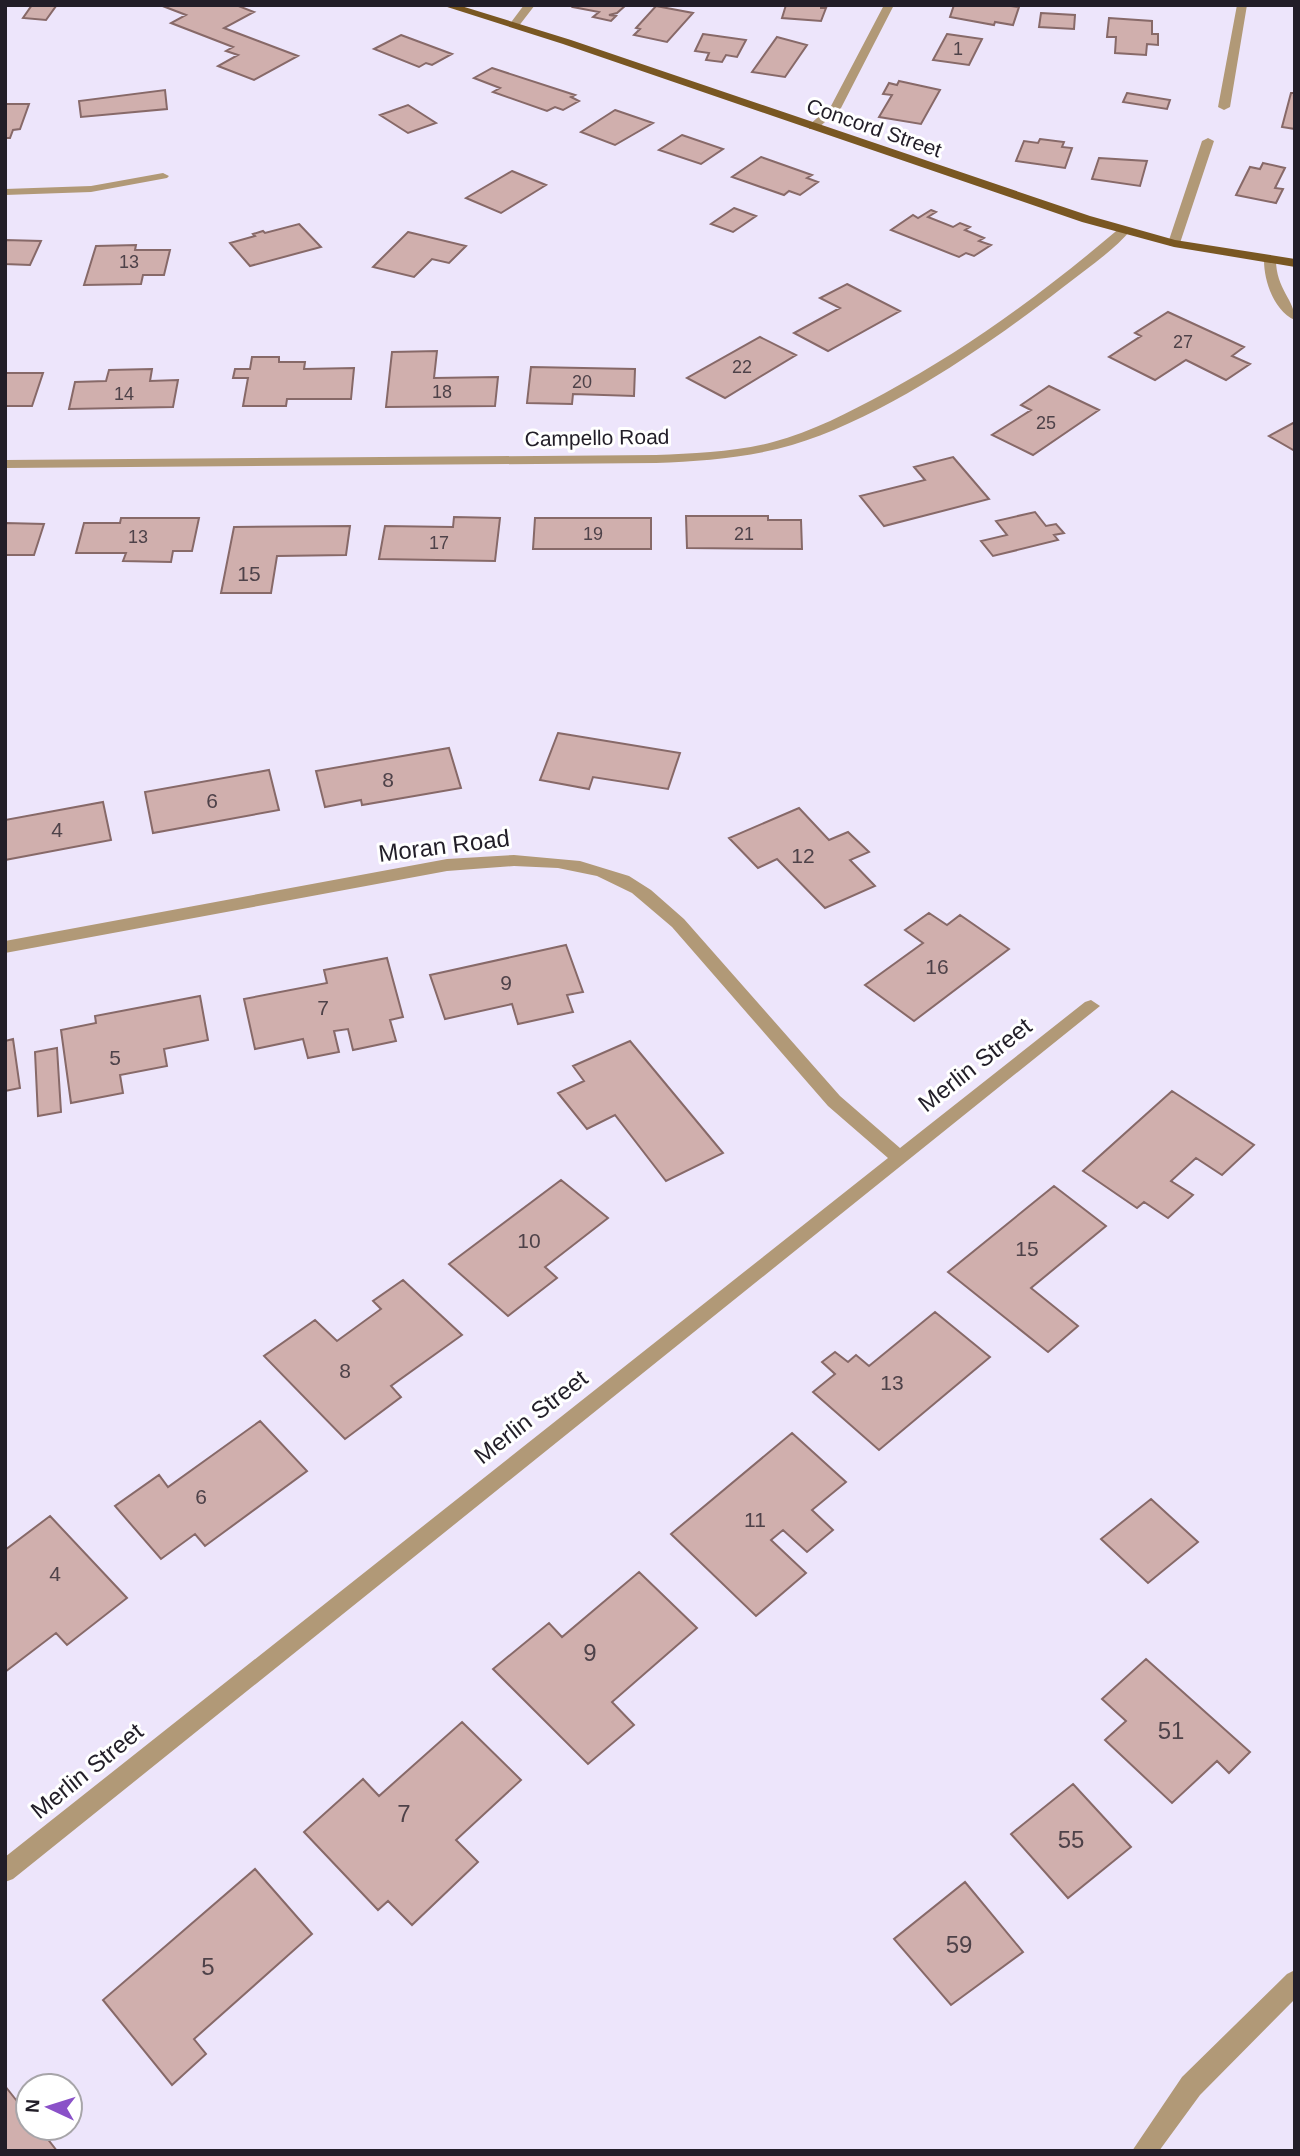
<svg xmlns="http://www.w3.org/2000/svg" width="1300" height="2156" font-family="Arial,sans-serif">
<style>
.building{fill:#d0afad;stroke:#876968;stroke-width:2}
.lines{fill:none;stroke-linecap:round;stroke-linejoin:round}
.minor{fill:#b19977;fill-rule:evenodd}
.major{fill:#795722;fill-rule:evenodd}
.labels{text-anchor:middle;stroke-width:6;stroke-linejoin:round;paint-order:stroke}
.far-number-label{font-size:18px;fill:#4e4249}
.far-street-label{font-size:21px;fill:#221e28;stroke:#fff}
.number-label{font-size:21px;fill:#4e4249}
.street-label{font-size:24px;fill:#221e28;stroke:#fff}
.near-number-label{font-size:24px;fill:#4e4249}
</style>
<rect width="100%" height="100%" fill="#ede5fb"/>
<path class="building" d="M32,5H44L56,6L46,20L23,18Z
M160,5H236L254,12L224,28L298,56L254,80L218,66L238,55L226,51L233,47L171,23L186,15Z
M575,5H626L617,13L609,15L616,16L611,21L593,17L599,12L573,7Z
M786,5H821V8H826L821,21L782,18Z
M954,5H1004L1019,7L1013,25L995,22L994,25L950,17Z
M656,6L693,13L667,42L634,35L640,29L636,28Z
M1041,13L1075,15L1074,29L1039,27Z
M1109,18L1152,21V34H1158V45L1147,44L1146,55L1115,53L1116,37H1107Z
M703,34L746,40L737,57L726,55L722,62L706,60L709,53L695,51Z
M947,34L982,39L969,65L933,60Z
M401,35L452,54L432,65L426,63L419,67L374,49Z
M777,37L807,45L785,77L752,72Z
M492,68L575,95L571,97L579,101L563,110L555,107L547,111L493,92L500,88L474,78Z
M899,81L940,90L921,124L879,117L892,95L883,94L889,83L897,85Z
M165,90L167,109L81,117L79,101Z
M1127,93L1170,100L1167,109L1123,102Z
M1291,93H1295V129L1282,127Z
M5,104H29L20,129L13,130L10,138H5Z
M408,105L436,123L408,133L380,115Z
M615,110L653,123L615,145L581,132Z
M682,135L723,149L701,164L659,150Z
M1040,139L1064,142L1062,147L1072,148L1065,168L1016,161L1024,141L1038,143Z
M761,157L812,175L807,178L818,182L800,195L789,191L784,195L732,177Z
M1099,158L1147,161L1140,186L1092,179Z
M1263,163L1285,168L1275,188L1283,189L1276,203L1236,195L1250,167L1260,169Z
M512,171L546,185L501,213L466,198Z
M734,208L756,216L733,232L711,224Z
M931,210L936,212L928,217L953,227L960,223L970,227L965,230L984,238L979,241L991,245L974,256L966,253L959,257L891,230L913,215L918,218Z
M299,224L321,247L250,266L230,243L255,236L253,234L263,231L265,233Z
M408,232L466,246L449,263L432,259L414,277L373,267Z
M5,240L41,241L30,265L5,264Z
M136,245L135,250H170L164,275H143L141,284L84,285L96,246Z
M847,284L900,311L828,351L794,333L840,308L820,298Z
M1168,312L1244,347L1232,356L1250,364L1226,380L1186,360L1155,380L1109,357L1141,336L1135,333Z
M760,337L796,355L725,398L687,378Z
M437,351L434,378L498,377L495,406L386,407L392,352Z
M252,357H279V362H305L304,369L354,368L351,399H287L286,406H243L248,378H233L235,369H250Z
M531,367L635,369L634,396L573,394L572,404L527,403Z
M152,369L150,381L178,380L173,407L69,409L75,382L106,381L109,370Z
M5,373H43L32,406H5Z
M1049,386L1099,410L1033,455L992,435L1031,410L1021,405Z
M1295,422V451L1269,436Z
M953,457L989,499L884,526L860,496L925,480L914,467Z
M1035,512L1046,526L1056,524L1064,533L1054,535L1058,540L993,556L981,541L1007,535L996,521Z
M686,516H768V520H801L802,549L687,548Z
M454,517L500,518L495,561L379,559L385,526L453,527Z
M121,518H199L192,551H173L171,562L123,561L126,553H76L84,523H120Z
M535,518H651V549H533Z
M5,523L44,524L34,555H5Z
M350,526L346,555L277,556L271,593H221L234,527Z
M558,733L680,753L668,789L593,777L589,789L540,780Z
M449,748L461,788L362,805L361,800L325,807L316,771Z
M269,770L279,810L153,833L145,792Z
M103,802L111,840L5,860V820Z
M799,808L829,840L848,832L869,852L850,860L875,886L825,908L777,859L758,868L729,838Z
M929,913L947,925L960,915L1009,949L914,1021L865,985L923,943L905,930Z
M566,945L583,992L567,995L573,1012L518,1024L512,1004L445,1019L430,975Z
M387,958L403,1017L390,1020L396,1041L353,1050L348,1029L334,1031L339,1052L308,1058L303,1039L255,1049L244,999L327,983L324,970Z
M200,996L208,1040L164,1049L167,1066L120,1075L123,1093L71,1103L61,1030L96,1023L95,1016Z
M13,1039L20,1088L5,1091V1041Z
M630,1041L723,1153L666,1181L615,1115L587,1129L558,1093L584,1081L573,1066Z
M57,1048L61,1112L38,1116L35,1052Z
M1172,1091L1254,1145L1222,1175L1196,1158L1171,1181L1193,1195L1168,1218L1144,1202L1137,1208L1083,1171Z
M561,1180L608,1218L545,1267L557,1278L508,1316L449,1264Z
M1054,1186L1106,1226L1031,1288L1078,1326L1048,1352L948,1272Z
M403,1280L462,1335L391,1386L401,1397L345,1439L264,1356L315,1320L337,1341L381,1309L373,1301Z
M935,1312L990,1357L879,1450L813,1392L835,1374L822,1362L835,1352L848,1362L856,1355L869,1366Z
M260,1421L307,1471L205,1546L195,1534L161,1559L115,1506L159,1475L168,1487Z
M792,1433L846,1482L812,1510L833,1530L807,1552L783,1530L771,1540L806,1573L756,1616L671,1534Z
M1151,1499L1198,1542L1148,1583L1101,1539Z
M50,1516L127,1598L67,1645L56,1633L5,1672V1550Z
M639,1572L697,1628L612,1702L634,1725L588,1764L493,1669L549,1623L562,1637Z
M1146,1659L1250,1752L1229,1773L1217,1761L1172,1803L1105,1740L1126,1721L1102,1699Z
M462,1722L521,1780L456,1840L478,1862L412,1925L388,1901L378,1910L304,1832L363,1779L379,1796Z
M1073,1784L1131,1847L1068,1898L1011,1834Z
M255,1869L312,1934L194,2039L206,2054L172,2085L103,2000Z
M965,1882L1023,1952L951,2005L894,1939Z
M5,2086L28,2115V2128H39L57,2151H5Z"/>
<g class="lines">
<path class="minor" d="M524,5H535L518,27H510L509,25Z
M884,5H894L841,108L817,129H809V125L831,106Z
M1237,5H1247L1230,107L1224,110L1218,107Z
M1208,138L1214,141L1180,243L1170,246L1168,243L1202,141Z
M163,173L169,176L167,178L91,192L5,195V189L91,186Z
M1121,227L1131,230C1112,252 1085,270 1062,288C987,346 883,418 792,445C748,458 702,461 656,463L5,468V460L656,455C695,453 735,452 773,442C812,432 849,412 885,393C970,347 1047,290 1121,227Z
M1270,256L1276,260C1276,289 1295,300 1295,320C1274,311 1264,281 1264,260Z
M514,855L580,861L629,876L651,890L684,919L840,1096L900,1148L1085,1002L1091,1000L1100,1006L13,1879L5,1882V1857L888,1158L828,1106L672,927L632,893L597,876L558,868L514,866L447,871L5,953V941L447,859Z
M1295,1970V1999L1200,2095L1159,2151H1132L1182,2077L1287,1974Z"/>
<path class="major" d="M441,5H458L571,40L1090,216L1175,240L1295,259V267L1174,247L1082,222L563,44Z"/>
</g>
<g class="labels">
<g class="far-number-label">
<text x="958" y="55">1</text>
<text x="129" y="268">13</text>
<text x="1183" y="348">27</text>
<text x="742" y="373">22</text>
<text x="582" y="388">20</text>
<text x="442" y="398">18</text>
<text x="124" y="400">14</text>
<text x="1046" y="429">25</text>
<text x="593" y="540">19</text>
<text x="744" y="540">21</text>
<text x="138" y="543">13</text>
<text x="439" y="549">17</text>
</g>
<g class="far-street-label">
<text transform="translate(874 128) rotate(19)" y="7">Concord Street</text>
<text transform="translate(597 438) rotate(-1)" y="7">Campello Road</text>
</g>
<g class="number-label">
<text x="249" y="581">15</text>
<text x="388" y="787">8</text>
<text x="212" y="808">6</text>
<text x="57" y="837">4</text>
<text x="803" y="863">12</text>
<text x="937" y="974">16</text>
<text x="506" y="990">9</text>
<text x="323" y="1015">7</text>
<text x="115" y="1065">5</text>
<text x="529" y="1248">10</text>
<text x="1027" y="1256">15</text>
<text x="345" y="1378">8</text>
<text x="892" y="1390">13</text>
<text x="201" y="1504">6</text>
<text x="755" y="1527">11</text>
<text x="55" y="1581">4</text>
</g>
<g class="street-label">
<text transform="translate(444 846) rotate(-7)" y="8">Moran Road</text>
<text transform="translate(975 1065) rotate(-38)" y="8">Merlin Street</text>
<text transform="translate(531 1417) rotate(-38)" y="8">Merlin Street</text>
<text transform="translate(87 1771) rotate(-39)" y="8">Merlin Street</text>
</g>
<g class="near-number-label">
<text x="590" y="1661">9</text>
<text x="1171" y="1739">51</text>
<text x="404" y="1822">7</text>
<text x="1071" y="1848">55</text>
<text x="959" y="1953">59</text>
<text x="208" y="1975">5</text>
</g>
</g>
<rect width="1300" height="2156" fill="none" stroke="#221e28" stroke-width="14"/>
<g transform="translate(49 2107) rotate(274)"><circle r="33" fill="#ffffff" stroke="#a7a5a9" stroke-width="2"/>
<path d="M0-5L12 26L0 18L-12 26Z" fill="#8a51c8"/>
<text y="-10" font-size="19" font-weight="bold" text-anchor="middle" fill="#221e28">N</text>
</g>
</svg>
